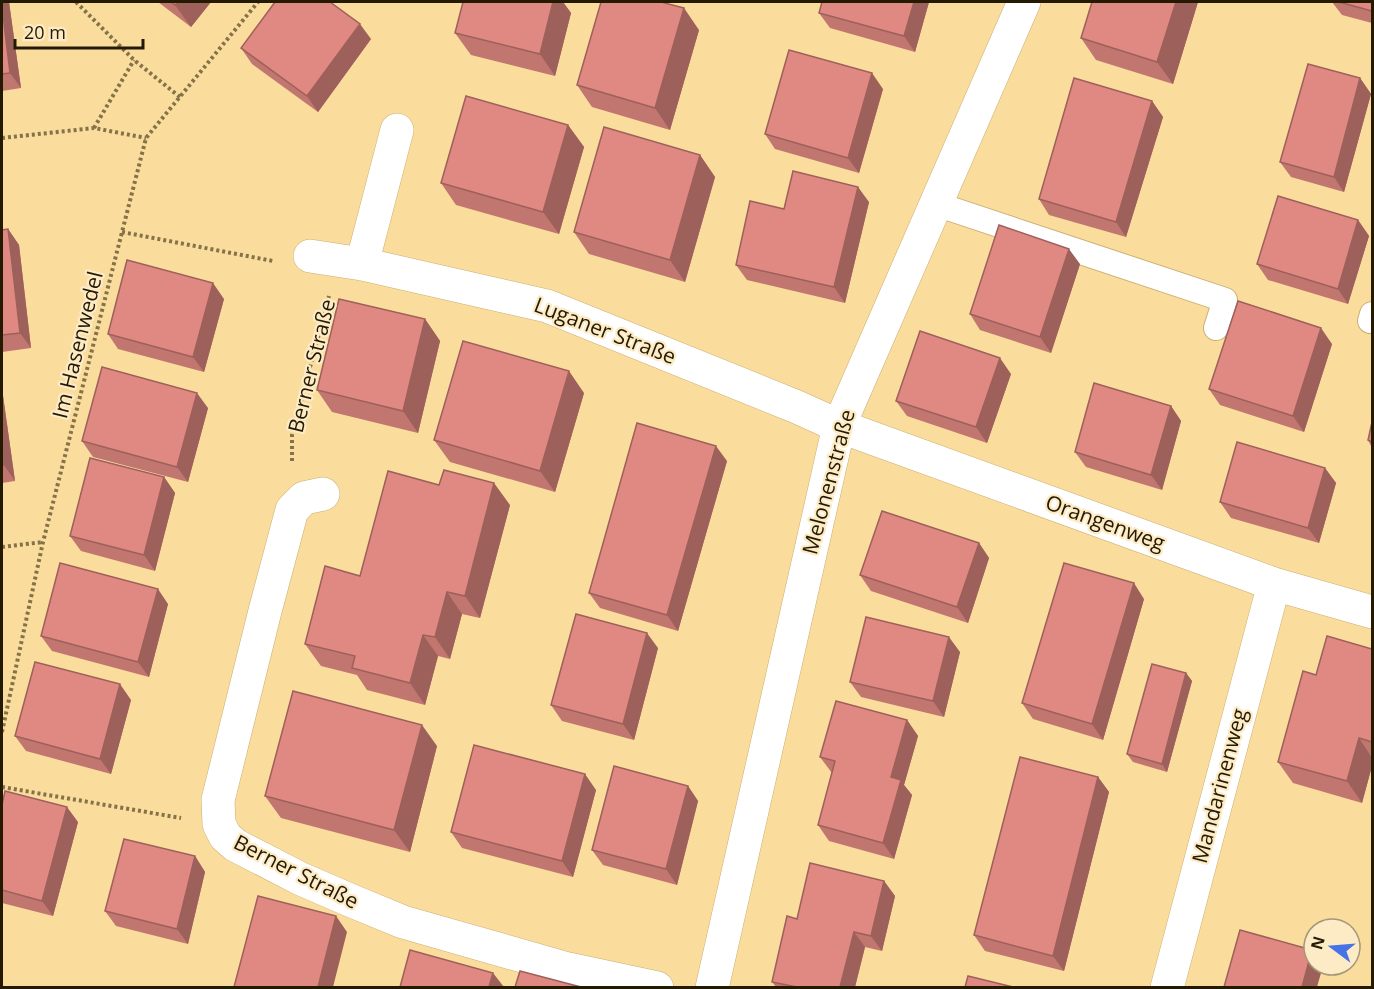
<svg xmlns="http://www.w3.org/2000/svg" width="1374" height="989" font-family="'Open Sans',sans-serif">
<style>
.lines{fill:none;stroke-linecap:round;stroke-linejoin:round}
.lane-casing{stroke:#cbaf72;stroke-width:26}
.street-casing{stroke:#cbaf72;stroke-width:34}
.path{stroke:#857248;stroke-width:4;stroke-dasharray:3 3;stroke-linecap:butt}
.lane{stroke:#fff;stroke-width:24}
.street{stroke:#fff;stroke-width:33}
.wall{fill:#c17670}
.shaded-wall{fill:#9d605b}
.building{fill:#e08982;stroke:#9d605b;stroke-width:1.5}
.labels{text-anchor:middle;stroke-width:4.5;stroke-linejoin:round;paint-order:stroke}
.street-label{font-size:21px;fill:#241a02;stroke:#fdebc6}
</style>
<rect width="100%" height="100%" fill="#fadc9d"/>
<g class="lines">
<g class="lane-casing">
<path id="lane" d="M936,204L1225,300L1216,328
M1370,321L1372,314"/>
</g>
<g class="street-casing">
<path id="street" d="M310,256L362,264L547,306L797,407L839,426L1274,584L1372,612
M362,264L397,130
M323,494L304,498L292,510L265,611L218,800L219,824L225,836L235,845L301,879L352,901L403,922L568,969L657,988
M712,988L839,426L1024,2
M1167,988L1274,584"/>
</g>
<path class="path" d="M76,2L134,60L181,98
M94,128L134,60
M2,138L94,128L146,138
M122,232L273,261
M292,461V435L329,296
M2,547L43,542
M2,732L43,542L146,138L258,2
M2,787L181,818"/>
<use href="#lane" class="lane"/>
<use href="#street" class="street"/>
</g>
<path class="wall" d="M2,2H9L21,88L2,91Z
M158,2H211L191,27Z
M463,2H563L571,13L555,76L471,55L455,33Z
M929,2L915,52L830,28L819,13Z
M1198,2L1173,84L1096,60L1081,38Z
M1332,2H1372V23L1342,15Z
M699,30L670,130L592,107L577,85Z
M371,39L318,112L252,64L241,48Z
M1360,78L1371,94L1344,192L1291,177L1280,162Z
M883,89L859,173L775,149L765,134Z
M1152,101L1163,117L1126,237L1049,215L1039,199Z
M568,125L584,147L559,234L456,205L441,183Z
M700,155L715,177L685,282L589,254L574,232Z
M869,202L845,303L747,280L736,265L784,209Z
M1358,220L1369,236L1348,304L1268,280L1257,264Z
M8,229L19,245L31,348L2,352V230Z
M1080,264L1051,353L980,330L970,314Z
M224,299L204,372L118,349L108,334Z
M425,319L440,341L418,433L332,412L317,390Z
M1332,344L1304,432L1220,405L1209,389Z
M1011,374L987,443L907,416L896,401Z
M2,388L15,481L2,483Z
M584,393L555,492L450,462L434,440Z
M1171,406L1181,421L1162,490L1086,467L1075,452Z
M208,408L188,482L93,457L82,441Z
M1368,440L1372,442V448Z
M727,461L678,631L600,608L589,593Z
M1325,468L1336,483L1319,543L1231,518L1220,502Z
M164,477L175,493L155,571L81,551L70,536Z
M510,505L480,618L462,614L450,659L438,656L425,705L367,690L357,675L321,666L305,644L360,576Z
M979,543L989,558L968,623L871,591L860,575Z
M1144,599L1103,740L1033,719L1022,703Z
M168,604L149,677L52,651L41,636Z
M658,648L634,740L562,721L551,705Z
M1372,649V766L1362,803L1293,783L1278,762L1316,675Z
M960,652L944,717L861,697L850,682Z
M1186,673L1192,681L1167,772L1133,762L1127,754Z
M131,700L111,774L26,751L15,736Z
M907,720L918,736L904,785L912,795L894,859L829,841L818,825L832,773L820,757Z
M437,746L410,852L281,818L265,796Z
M1098,777L1109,792L1064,971L985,951L974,935Z
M688,786L698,801L677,885L603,865L592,850Z
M596,790L573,877L462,848L451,832Z
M2,805L78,822L53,916L2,903Z
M195,856L205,872L188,944L116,926L105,911Z
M884,881L895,896L882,951L865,947L855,987H776L772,982L797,919Z"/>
<path class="shaded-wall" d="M2,2H9L21,88L10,73Z
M178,2H211L191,27L175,5Z
M552,2H563L571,13L555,76L540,54Z
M914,2H929L915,52L904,36Z
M1176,2H1198L1173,84L1157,62Z
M684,8L699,30L670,130L655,108Z
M360,24L371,39L318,112L307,96Z
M872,73L883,89L859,173L848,158Z
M1360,78L1371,94L1344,192L1334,177Z
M1152,101L1163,117L1126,237L1116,222Z
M568,125L584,147L559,234L543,212Z
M700,155L715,177L685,282L670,260Z
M858,187L869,202L845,303L834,287Z
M1358,220L1369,236L1348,304L1338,289Z
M8,229L19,245L31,348L20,333Z
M1069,249L1080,264L1051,353L1040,337Z
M213,283L224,299L204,372L193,357Z
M425,319L440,341L418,433L403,411Z
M1321,328L1332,344L1304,432L1293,416Z
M1000,358L1011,374L987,443L976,427Z
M569,371L584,393L555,492L540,471Z
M2,388V389L15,481L4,465L2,447Z
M197,393L208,408L188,482L177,467Z
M1171,406L1181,421L1162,490L1151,475Z
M716,446L727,461L678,631L667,615Z
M1325,468L1336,483L1319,543L1308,528Z
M164,477L175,493L155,571L144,555Z
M494,483L510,505L480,618L465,596Z
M979,543L989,558L968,623L957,607Z
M1134,583L1144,599L1103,740L1092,724Z
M158,589L168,604L149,677L138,662Z
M447,592L462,614L450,659L435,637Z
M647,633L658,648L634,740L623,724Z
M423,635L438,656L425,705L410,683Z
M949,637L960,652L944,717L933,701Z
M1186,673L1192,681L1167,772L1162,764Z
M120,684L131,700L111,774L100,759Z
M907,720L918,736L904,785L912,795L894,859L883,843L891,777Z
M422,725L437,746L410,852L394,830Z
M1359,738L1372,758V766L1362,803L1347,781Z
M585,774L596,790L573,877L562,861Z
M1098,777L1109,792L1064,971L1053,956Z
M688,786L698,801L677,885L666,869Z
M67,807L78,822L53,916L42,901Z
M195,856L205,872L188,944L177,929Z
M884,881L895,896L882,951L871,936Z
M336,916L347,932L333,987H318Z
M854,932L865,947L855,987H840Z
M1312,950L1314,953V965H1323V966L1317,987H1302Z
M493,973L504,987H489Z"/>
<path class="building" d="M171,2H178L175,5Z
M275,2H330L360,24L307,96L241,48Z
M463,2H553L540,54L455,33Z
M601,2H661L684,8L655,108L577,85Z
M822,2H914L904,36L819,13Z
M1092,2H1176L1157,62L1081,38Z
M1339,2H1372V11Z
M2,7L10,73L2,74Z
M789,50L872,73L848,158L765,134Z
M1308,64L1360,78L1334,177L1280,162Z
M1074,78L1152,101L1116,222L1039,199Z
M466,96L568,125L543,212L441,183Z
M604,127L700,155L670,260L574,232Z
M793,171L858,187L834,287L736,265L750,201L784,209Z
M1278,196L1358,220L1338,289L1257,264Z
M999,225L1069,249L1040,337L970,314Z
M8,229L20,333L2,335V230Z
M127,260L213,283L193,357L108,334Z
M339,299L425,319L403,411L317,390Z
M1238,301L1321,328L1293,416L1209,389Z
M920,331L1000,358L976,427L896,401Z
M463,341L569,371L540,471L434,440Z
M102,367L197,393L177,467L82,441Z
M1094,383L1171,406L1151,475L1075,452Z
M1372,422V442L1368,440Z
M637,423L716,446L667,615L589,593Z
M1237,442L1325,468L1308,528L1220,502Z
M2,447L4,465L2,466Z
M90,458L164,477L144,555L70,536Z
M444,470L494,483L465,596L447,592L435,637L423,635L410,683L352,668L355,656L305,644L325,566L360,576L388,471L439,485Z
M882,511L979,543L957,607L860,575Z
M60,563L158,589L138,662L41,636Z
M1064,563L1134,583L1092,724L1022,703Z
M576,614L647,633L623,724L551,705Z
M866,617L949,637L933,701L850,682Z
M1327,636L1372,649V742L1359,738L1347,781L1278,762L1303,671L1316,675Z
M35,662L120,684L100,759L15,736Z
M1152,664L1186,673L1162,764L1127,754Z
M293,691L422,725L394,830L265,796Z
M836,701L907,720L891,777L901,780L883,843L818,825L835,761L820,757Z
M474,745L585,774L562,861L451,832Z
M1020,757L1098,777L1053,956L974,935Z
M614,766L688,786L666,869L592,850Z
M5,791L67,807L42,901L2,890V805Z
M124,839L195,856L177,929L105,911Z
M810,863L884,881L871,936L854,932L840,987H797L772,982L787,916L797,919Z
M258,896L336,916L318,987H234Z
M1240,930L1312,950L1302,987H1224Z
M410,950L493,973L489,987H400Z
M520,971L581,987H515Z
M968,976L1013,987H965Z"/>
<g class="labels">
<g class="street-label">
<text transform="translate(605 331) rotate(21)" y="7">Luganer Straße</text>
<text transform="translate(78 345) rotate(-76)" y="7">Im Hasenwedel</text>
<text transform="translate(312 366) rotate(-76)" y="7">Berner Straße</text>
<text transform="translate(829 482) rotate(-75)" y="7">Melonenstraße</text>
<text transform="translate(1105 523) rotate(20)" y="7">Orangenweg</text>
<text transform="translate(1220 786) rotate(-75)" y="7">Mandarinenweg</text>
<text transform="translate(296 872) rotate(27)" y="7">Berner Straße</text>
</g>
</g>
<rect width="1374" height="989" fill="none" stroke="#241a02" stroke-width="6"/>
<g transform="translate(1332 947) rotate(286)"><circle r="28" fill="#fdebc6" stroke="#a69778" stroke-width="1.5"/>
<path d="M0-4.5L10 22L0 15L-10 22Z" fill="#4773e6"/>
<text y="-9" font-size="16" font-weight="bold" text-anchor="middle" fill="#241a02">N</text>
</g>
<path d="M15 39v9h128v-9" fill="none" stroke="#241a02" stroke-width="3"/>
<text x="24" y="39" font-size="18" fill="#241a02" stroke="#fdebc6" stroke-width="4.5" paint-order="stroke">20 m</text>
</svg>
